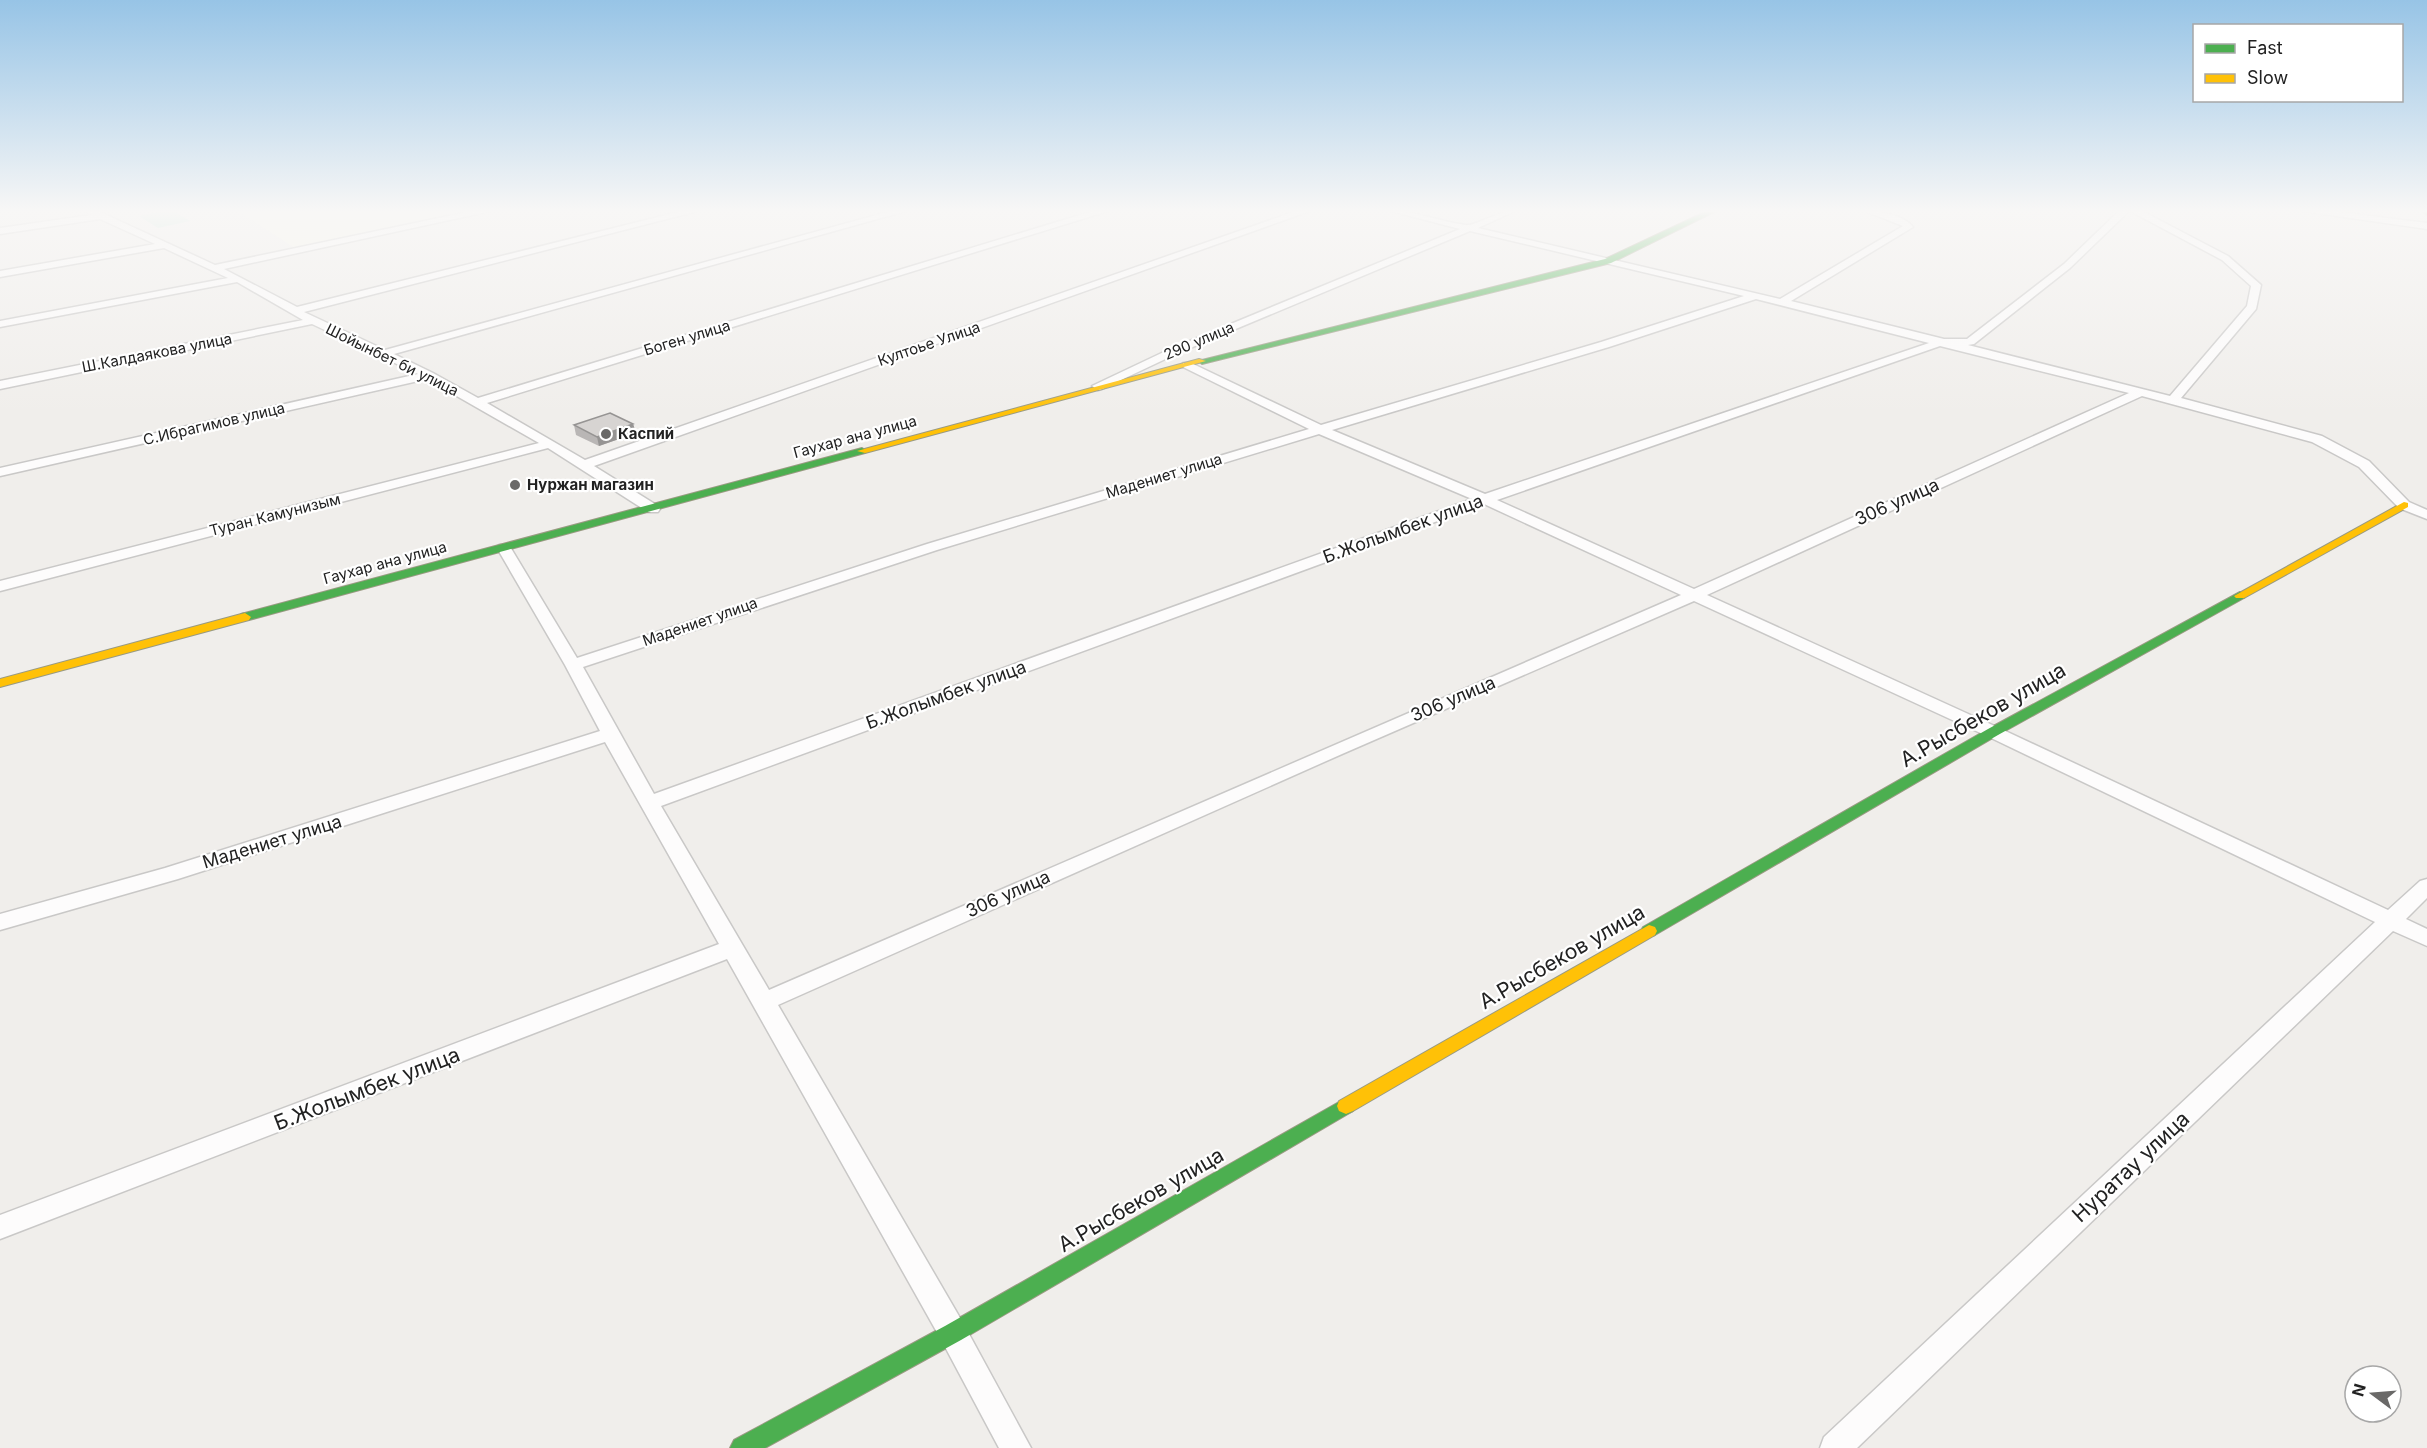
<svg xmlns="http://www.w3.org/2000/svg" width="2427" height="1448" font-family="Inter,sans-serif">
<style>
.education{fill:#f8f7e8}
.pitch{fill:#b7e6d2}
.lines{fill:none;stroke-linecap:round;stroke-linejoin:round}
.street-casing{stroke:#c9c8c7;stroke-width:3}
.fast-casing{stroke:#999a82;stroke-width:2}
.slow-casing{stroke:#999a82;stroke-width:2}
.street{fill:#fdfcfc;fill-rule:evenodd}
.fast{fill:#4caf50;fill-rule:evenodd}
.slow{fill:#ffc107;fill-rule:evenodd}
.wall{fill:#b9b6b5}
.shaded-wall{fill:#969493}
.building{fill:#d7d4d2;stroke:#969493;stroke-width:1.5}
.poi-dot{fill:#6a6968;stroke:#fff;stroke-width:2}
.labels{text-anchor:middle;stroke-width:4.5;stroke-linejoin:round;paint-order:stroke}
.far-street-label{font-size:15px;fill:#222;stroke:#fff}
.far-poi-label{font-size:15px;font-weight:bold;fill:#222;stroke:#fff;text-anchor:start}
.street-label{font-size:18px;fill:#222;stroke:#fff}
.near-street-label{font-size:21px;fill:#222;stroke:#fff}
</style>
<rect width="100%" height="100%" fill="#f0eeeb"/>
<path class="education" d="M238,211H469L295,248Z"/>
<path class="pitch" d="M163,211H173L190,221L158,228L139,216Z"/>
<g class="lines">
<g class="street-casing">
<path id="street" d="M86,211H98L215,265L472,211H491L224,269L297,307L682,211H698L304,312L385,350L891,211H906L394,354L433,373L478,398L1093,211H1108L487,403L585,460L1296,211H1310L594,466L658,506L660,509L658,512H648L548,448L0,591V581L539,443L427,379L0,476V468L418,374L312,324L0,389V381L303,320L237,282L0,327V321L228,278L164,248L0,277V271L155,244L100,219L0,234V228L91,215Z
M1391,211C1417,211 1440,222 1466,225C1477,226 1497,211 1515,211L1478,228L1780,299L1903,226L1865,211C1879,211 1904,215 1913,227L1791,301L1944,339H1967L2064,264L2119,211H2129L2070,268L1974,344L1968,345L2170,396L2247,306L2251,286L2222,260L2130,211H2142L2228,256L2261,285L2256,309L2181,398L2322,436L2369,461L2409,502L2427,510V519L2399,508L2359,467L2312,442L2142,396L1707,595L1999,728L2388,910L2420,881L2427,879V898L2406,919L2427,929V946L2393,931L1857,1448H1820L1824,1437L2375,922L1987,736L1694,601L1342,754L778,1005L963,1323L1031,1448H999L943,1343L727,959L0,1239V1215L719,944L605,742L178,879L0,930V914L165,868L600,731L565,665L497,548L499,545H509L577,658L927,544L1309,429L1183,367V363H1191L1321,425L1601,342L1744,296L1470,231L1176,354L1102,389L1098,390L1092,386L1168,350L1460,229ZM1756,299L1929,343L1485,494L1332,430L1609,347ZM1940,346L2129,393L1694,589L1497,500ZM1319,434L1472,499L654,794L583,667L937,550ZM1484,504L1681,595L769,990L661,806Z
M2302,211H2331L2427,223V229Z"/>
</g>
<g class="fast-casing">
<path id="fast" d="M1707,211H1716L1611,263L1202,364L1198,361L1605,259Z
M2421,211H2427V215Z
M862,448L867,451L865,453L249,620H241L239,617L241,614Z
M2240,592L2244,594L2246,596L2244,598L1998,735L1655,935L1649,937L1643,935L1641,931L1643,927L1988,729Z
M1346,1098L1353,1101L1355,1106L1353,1111L961,1340L765,1448H730L734,1440L945,1326Z"/>
</g>
<g class="slow-casing">
<path id="slow" d="M1199,359L1206,361L865,453L857,451Z
M2404,502L2408,503V507L2244,598H2236L2234,596Z
M245,613L251,617L249,620L0,687V679Z
M1649,925L1655,927L1657,931L1655,935L1353,1111L1346,1114L1339,1111L1337,1106L1339,1101Z"/>
</g>
<use href="#street" class="street"/>
<use href="#fast" class="fast"/>
<use href="#slow" class="slow"/>
</g>
<path class="wall" d="M633,424L636,433L599,446L576,435L574,425Z"/>
<path class="shaded-wall" d="M633,424L636,433L599,446L597,437Z"/>
<path class="building" d="M610,413L633,424L597,437L574,425Z"/>
<linearGradient id="sky" x2="0" y2="1"><stop stop-color="#97c4e6"/><stop offset="0.51" stop-color="#f8f7f6"/><stop offset="1" stop-color="#f8f7f6" stop-opacity="0"/></linearGradient>
<rect width="2427" height="414" fill="url(#sky)"/>
<g class="poi-dot">
<circle cx="606" cy="434" r="6"/>
<circle cx="515" cy="485" r="6"/>
</g>
<g class="labels">
<g class="far-street-label">
<text transform="translate(687 338) rotate(-17)" y="5">Боген улица</text>
<text transform="translate(1199 341) rotate(-23)" y="5">290 улица</text>
<text transform="translate(929 344) rotate(-19)" y="5">Култоье Улица</text>
<text transform="translate(157 353) rotate(-11)" y="5">Ш.Калдаякова улица</text>
<text transform="translate(392 360) rotate(26)" y="5">Шойынбет би улица</text>
<text transform="translate(214 424) rotate(-13)" y="5">С.Ибрагимов улица</text>
<text transform="translate(855 437) rotate(-15)" y="5">Гаухар ана улица</text>
<text transform="translate(1164 476) rotate(-17)" y="5">Мадениет улица</text>
<text transform="translate(275 515) rotate(-14)" y="5">Туран Камунизым</text>
<text transform="translate(385 563) rotate(-15)" y="5">Гаухар ана улица</text>
<text transform="translate(700 622) rotate(-19)" y="5">Мадениет улица</text>
</g>
<g class="far-poi-label">
<text x="618" y="439">Каспий</text>
<text x="527" y="490">Нуржан магазин</text>
</g>
<g class="street-label">
<text transform="translate(1897 502) rotate(-24)" y="6">306 улица</text>
<text transform="translate(1403 529) rotate(-20)" y="6">Б.Жолымбек улица</text>
<text transform="translate(946 695) rotate(-20)" y="6">Б.Жолымбек улица</text>
<text transform="translate(1453 699) rotate(-23)" y="6">306 улица</text>
<text transform="translate(272 842) rotate(-17)" y="6">Мадениет улица</text>
<text transform="translate(1008 894) rotate(-24)" y="6">306 улица</text>
</g>
<g class="near-street-label">
<text transform="translate(1983 715) rotate(-30)" y="7">А.Рысбеков улица</text>
<text transform="translate(1562 957) rotate(-30)" y="7">А.Рысбеков улица</text>
<text transform="translate(367 1089) rotate(-21)" y="7">Б.Жолымбек улица</text>
<text transform="translate(2131 1167) rotate(-43)" y="7">Нуратау улица</text>
<text transform="translate(1141 1200) rotate(-30)" y="7">А.Рысбеков улица</text>
</g>
</g>
<rect x="2193" y="24" width="210" height="78" fill="#ffffff" stroke="#a7a7a7" stroke-width="1.5"/>
<rect x="2205" y="44" width="30" height="9" fill="#4caf50" stroke="#a7a7a7" stroke-width="1.5"/>
<text x="2247" y="54" font-size="18" fill="#222222">Fast</text>
<rect x="2205" y="74" width="30" height="9" fill="#ffc107" stroke="#a7a7a7" stroke-width="1.5"/>
<text x="2247" y="84" font-size="18" fill="#222222">Slow</text>
<g transform="translate(2373 1394) rotate(286)"><circle r="28" fill="#ffffff" stroke="#a7a7a7" stroke-width="1.5"/>
<path d="M0-4.5L10 22L0 15L-10 22Z" fill="#6a6968"/>
<text y="-9" font-size="16" font-weight="bold" text-anchor="middle" fill="#222222">N</text>
</g>
</svg>
